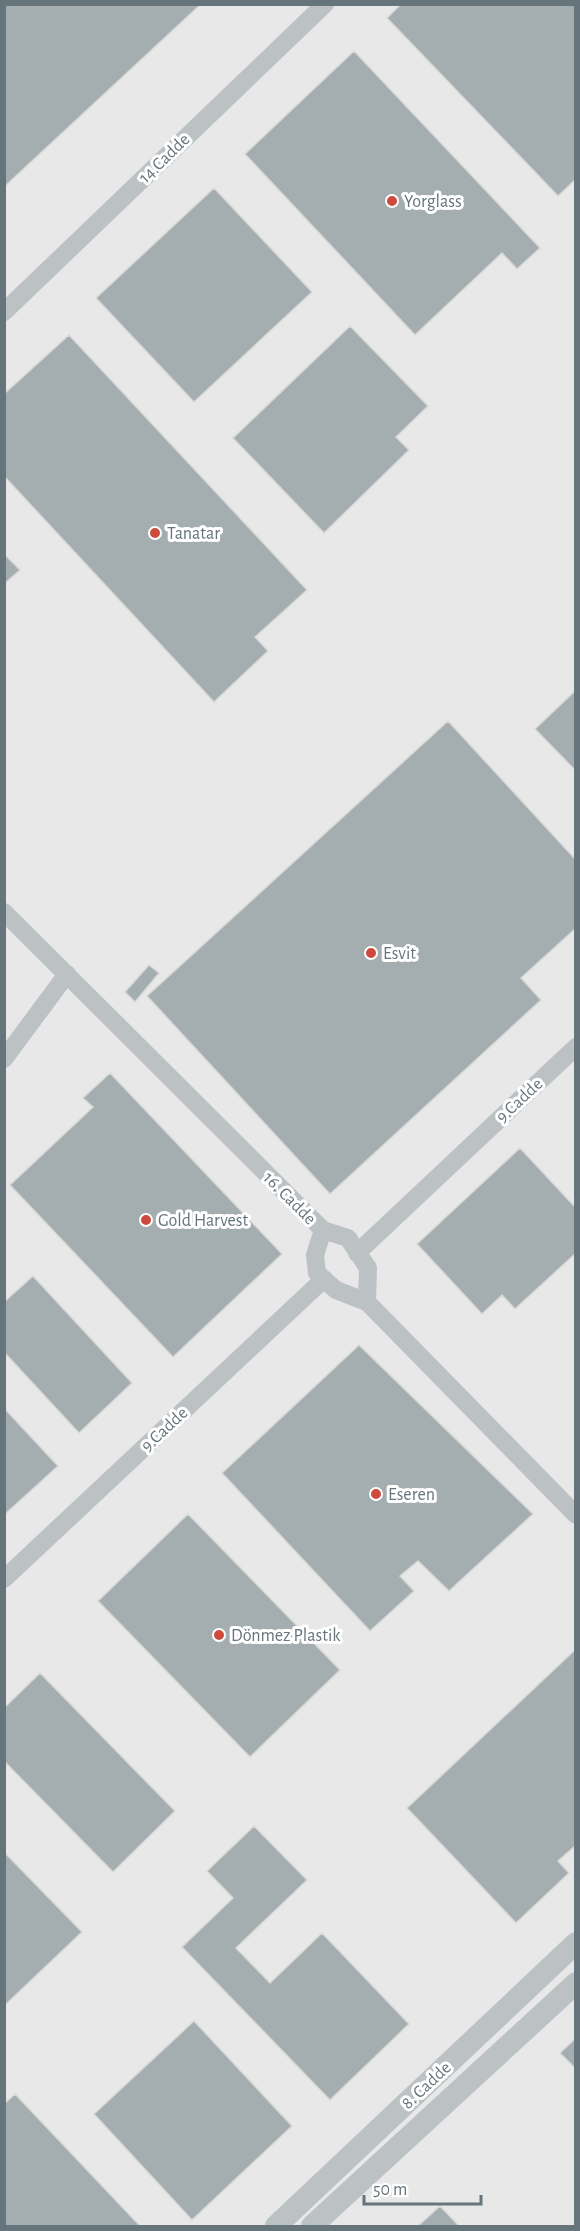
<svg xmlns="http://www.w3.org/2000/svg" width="580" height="2231" font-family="'Alegreya Sans',sans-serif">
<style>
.built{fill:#e7e8e7}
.building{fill:#a4adb0;stroke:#d8d8d6;stroke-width:1.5}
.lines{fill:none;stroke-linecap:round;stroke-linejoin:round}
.minor{stroke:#bcc1c3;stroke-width:18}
.tertiary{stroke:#bcc1c3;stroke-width:22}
.poi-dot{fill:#cd4a3d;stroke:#fff;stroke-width:2}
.labels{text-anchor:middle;stroke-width:6;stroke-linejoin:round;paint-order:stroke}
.street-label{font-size:18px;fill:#65757b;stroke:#fff}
.poi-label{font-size:18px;fill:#65757b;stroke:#fff;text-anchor:start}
</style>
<rect width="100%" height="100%" fill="#f7f6f4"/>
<path class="built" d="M5,5H575V2226H5Z"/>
<path class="building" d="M4,4H201L4,187Z
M401,4H576V179L558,196L387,18Z
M354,51L540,248L517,269L502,253L415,335L245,154Z
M214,188L312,292L194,402L96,298Z
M350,326L428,406L396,437L409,450L324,533L233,438Z
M69,335L307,590L255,637L268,651L214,702L4,476V394Z
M4,554L20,570L4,584Z
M576,690V771L535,729Z
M448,721L576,860V928L521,978L541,1000L330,1194L147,996Z
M149,965L159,973L135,1002L125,992Z
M110,1073L282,1254L173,1357L10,1185L93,1107L83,1098Z
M520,1148L576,1208V1253L515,1309L502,1295L482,1314L417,1244Z
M33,1276L132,1383L79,1433L4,1352V1302Z
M359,1345L533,1514L449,1591L418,1561L400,1576L414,1591L370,1631L222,1473Z
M4,1408L58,1466L4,1515Z
M188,1514L340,1670L250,1757L98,1601Z
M576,1649V1845L558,1861L569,1873L516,1923L407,1808Z
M40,1673L175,1811L113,1872L4,1761V1708Z
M254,1826L307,1880L236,1948L270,1983L322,1933L409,2024L330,2100L182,1947L233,1898L207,1871Z
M4,1852L82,1932L4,2006Z
M194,2021L292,2126L192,2220L94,2114Z
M576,2038V2069L560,2053Z
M15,2094L140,2226H4V2104Z
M440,2206L459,2226H418Z"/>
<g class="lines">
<path class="minor" d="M4,312L325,4
M4,912L323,1230L348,1238L368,1268L367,1302L576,1515
M4,1059L67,974
M323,1230L315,1255L317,1273L336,1290L367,1302
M357,1253L576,1047
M4,1579L324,1279"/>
<path class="tertiary" d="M276,2226L576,1943
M312,2226L576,1983"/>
</g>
<g class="poi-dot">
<circle cx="392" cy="201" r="6"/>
<circle cx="155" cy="533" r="6"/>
<circle cx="371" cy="953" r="6"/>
<circle cx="146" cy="1220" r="6"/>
<circle cx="376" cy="1494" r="6"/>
<circle cx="219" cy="1635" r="6"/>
</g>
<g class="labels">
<g class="street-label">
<text transform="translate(164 158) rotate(-44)" y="6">14.Cadde</text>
<text transform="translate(519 1100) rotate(-43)" y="6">9.Cadde</text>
<text transform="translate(290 1198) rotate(45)" y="6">16. Cadde</text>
<text transform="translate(164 1429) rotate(-43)" y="6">9.Cadde</text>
<text transform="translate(426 2085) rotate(-43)" y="6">8. Cadde</text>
</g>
<g class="poi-label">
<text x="404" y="207">Yorglass</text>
<text x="167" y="539">Tanatar</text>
<text x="383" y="959">Esvit</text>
<text x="158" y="1226">Gold Harvest</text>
<text x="388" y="1500">Eseren</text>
<text x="231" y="1641">Dönmez Plastik</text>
</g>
</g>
<rect width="580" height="2231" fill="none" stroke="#65757b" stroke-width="12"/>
<path d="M364 2195v9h117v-9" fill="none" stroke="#65757b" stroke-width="3"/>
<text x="373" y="2195" font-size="18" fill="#65757b" stroke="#ffffff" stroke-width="4.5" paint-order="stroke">50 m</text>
</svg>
